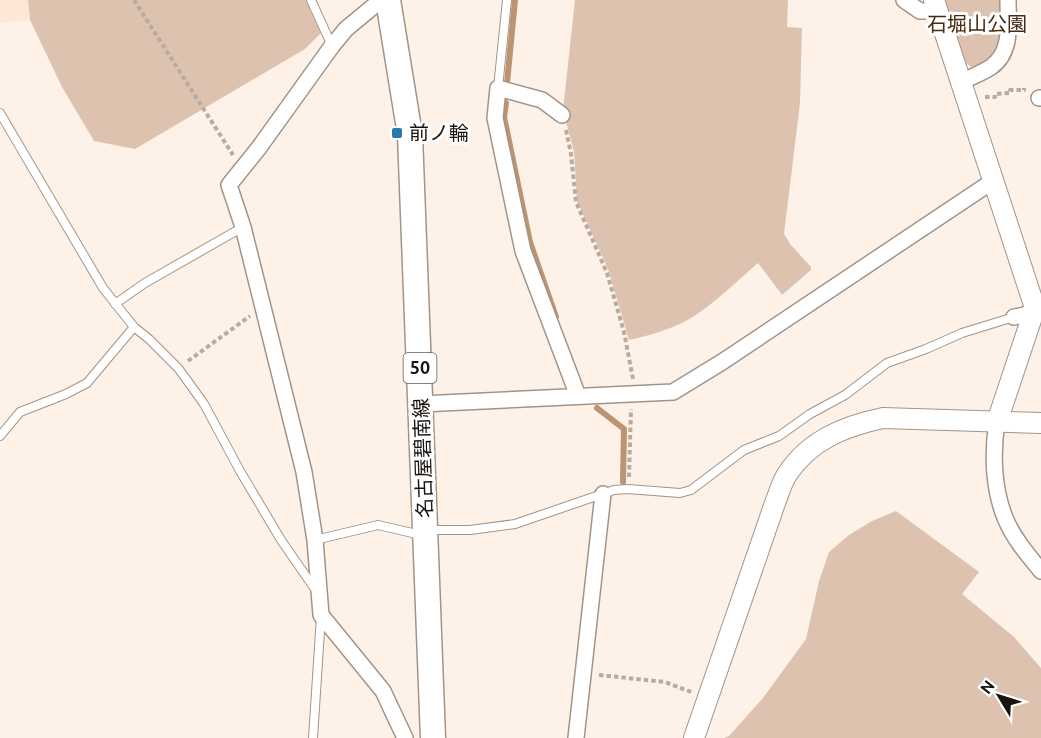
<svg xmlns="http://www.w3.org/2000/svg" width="1041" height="738" font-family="Ubuntu,'Noto Sans JP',sans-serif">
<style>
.built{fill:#fde7d6}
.green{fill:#ddc3af}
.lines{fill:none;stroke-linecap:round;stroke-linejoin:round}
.stream{stroke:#bc9472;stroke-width:6}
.service-casing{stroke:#a29489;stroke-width:10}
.minor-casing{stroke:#a29489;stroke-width:18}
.tertiary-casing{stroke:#a29489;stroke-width:22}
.primary-casing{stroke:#a29489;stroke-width:27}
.path{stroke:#b6aca4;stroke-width:4;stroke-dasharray:4.5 3;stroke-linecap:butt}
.service{stroke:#fff;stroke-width:8}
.minor{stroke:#fff;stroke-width:15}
.tertiary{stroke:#fff;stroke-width:20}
.primary{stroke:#fff;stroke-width:24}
.poi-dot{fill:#2b7aac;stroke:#fff;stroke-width:2}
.labels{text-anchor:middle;stroke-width:6;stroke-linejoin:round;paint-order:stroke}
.shield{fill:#fff;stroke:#5d5a57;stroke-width:1.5}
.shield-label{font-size:18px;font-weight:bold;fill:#18130f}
.park-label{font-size:20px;fill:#472a0f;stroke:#fff}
.poi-label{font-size:20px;fill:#18130f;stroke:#fff;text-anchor:start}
.street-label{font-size:20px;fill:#18130f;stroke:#fff}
</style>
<rect width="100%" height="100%" fill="#fef2e8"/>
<path class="built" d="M0,0H28L30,20L0,23Z"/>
<path class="green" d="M28,0H306L321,33L305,49L135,149L94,141L62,87L30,20Z
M575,0H788L787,27L802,28L800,103L784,234L791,245L811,267V270L782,295L758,263C737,281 707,311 682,323C665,331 647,336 629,340L608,269L577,201L574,152L563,110Z
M943,0H1000C1000,26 1006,62 971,67L962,60Z
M896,511L979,572L962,594L1014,637L1041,668V738H724L729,736L763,698L806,639L819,581L829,552L849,535L872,521Z"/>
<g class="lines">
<path class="stream" d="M507,83L515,0
M506,103L504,117L530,242L556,317
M597,408L624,429L623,482"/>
<g class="service-casing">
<path id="service" d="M311,0L332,46
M498,88L507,0
M0,113L103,288L134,327L149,339L178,368L189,383L204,404L240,471L281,540L317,592
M115,304L145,283L243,227
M0,436L20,412L66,394L87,383L134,327
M427,530H470L515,524L614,490L627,489L680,493L691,490L744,450L779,436L810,414L845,395L887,363L926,349L962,333L1014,317
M315,540L378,525L421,535
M313,738L321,616"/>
</g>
<g class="minor-casing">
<path id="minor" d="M381,0L346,29L332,46L258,149L229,185L243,227L304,472L315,540L321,615L383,691L405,738
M904,0L920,11H938
M961,82C971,77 982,73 991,67C1013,52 1008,22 1008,0
M1039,98H1041
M562,115L542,100L498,88L495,118L523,251L578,396
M1014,317L1025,315L1039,305
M421,404L673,392L722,362L993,181
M997,422C992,453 993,490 1006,520C1014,539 1028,555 1041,571
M576,738L603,494"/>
</g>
<g class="tertiary-casing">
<path id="tertiary" d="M934,0L1035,308L997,422
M694,738L775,503C779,493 782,481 788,473C810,440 845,426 883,418L1041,423"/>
</g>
<g class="primary-casing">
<path id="primary" d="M388,0L410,135L433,738"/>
</g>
<path class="path" d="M134,0L233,155
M985,97H995V94L1010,93V90H1024V88
M566,130L571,154L576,202L607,273L624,332L633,379
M188,361L250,316
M629,477L631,409
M599,675L665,682L691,692"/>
<use href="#service" class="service"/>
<use href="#minor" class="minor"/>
<use href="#tertiary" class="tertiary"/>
<use href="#primary" class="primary"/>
</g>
<rect class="poi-dot" x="391" y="127" width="12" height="12" rx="3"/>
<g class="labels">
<rect class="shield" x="403.5" y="353" width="33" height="30" rx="4.5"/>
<g class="shield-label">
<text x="420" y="374">50</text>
</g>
<g class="park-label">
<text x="977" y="31">石堀山公園</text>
</g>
<g class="poi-label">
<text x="409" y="140">前ノ輪</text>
</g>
<g class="street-label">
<text transform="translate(423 458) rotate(-92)" y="7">名古屋碧南線</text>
</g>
</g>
<g transform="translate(999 696) rotate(308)" stroke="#ffffff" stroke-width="4.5" paint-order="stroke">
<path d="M0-4.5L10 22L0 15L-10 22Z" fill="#18130f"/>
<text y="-9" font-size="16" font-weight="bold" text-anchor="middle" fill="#18130f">N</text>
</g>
</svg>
